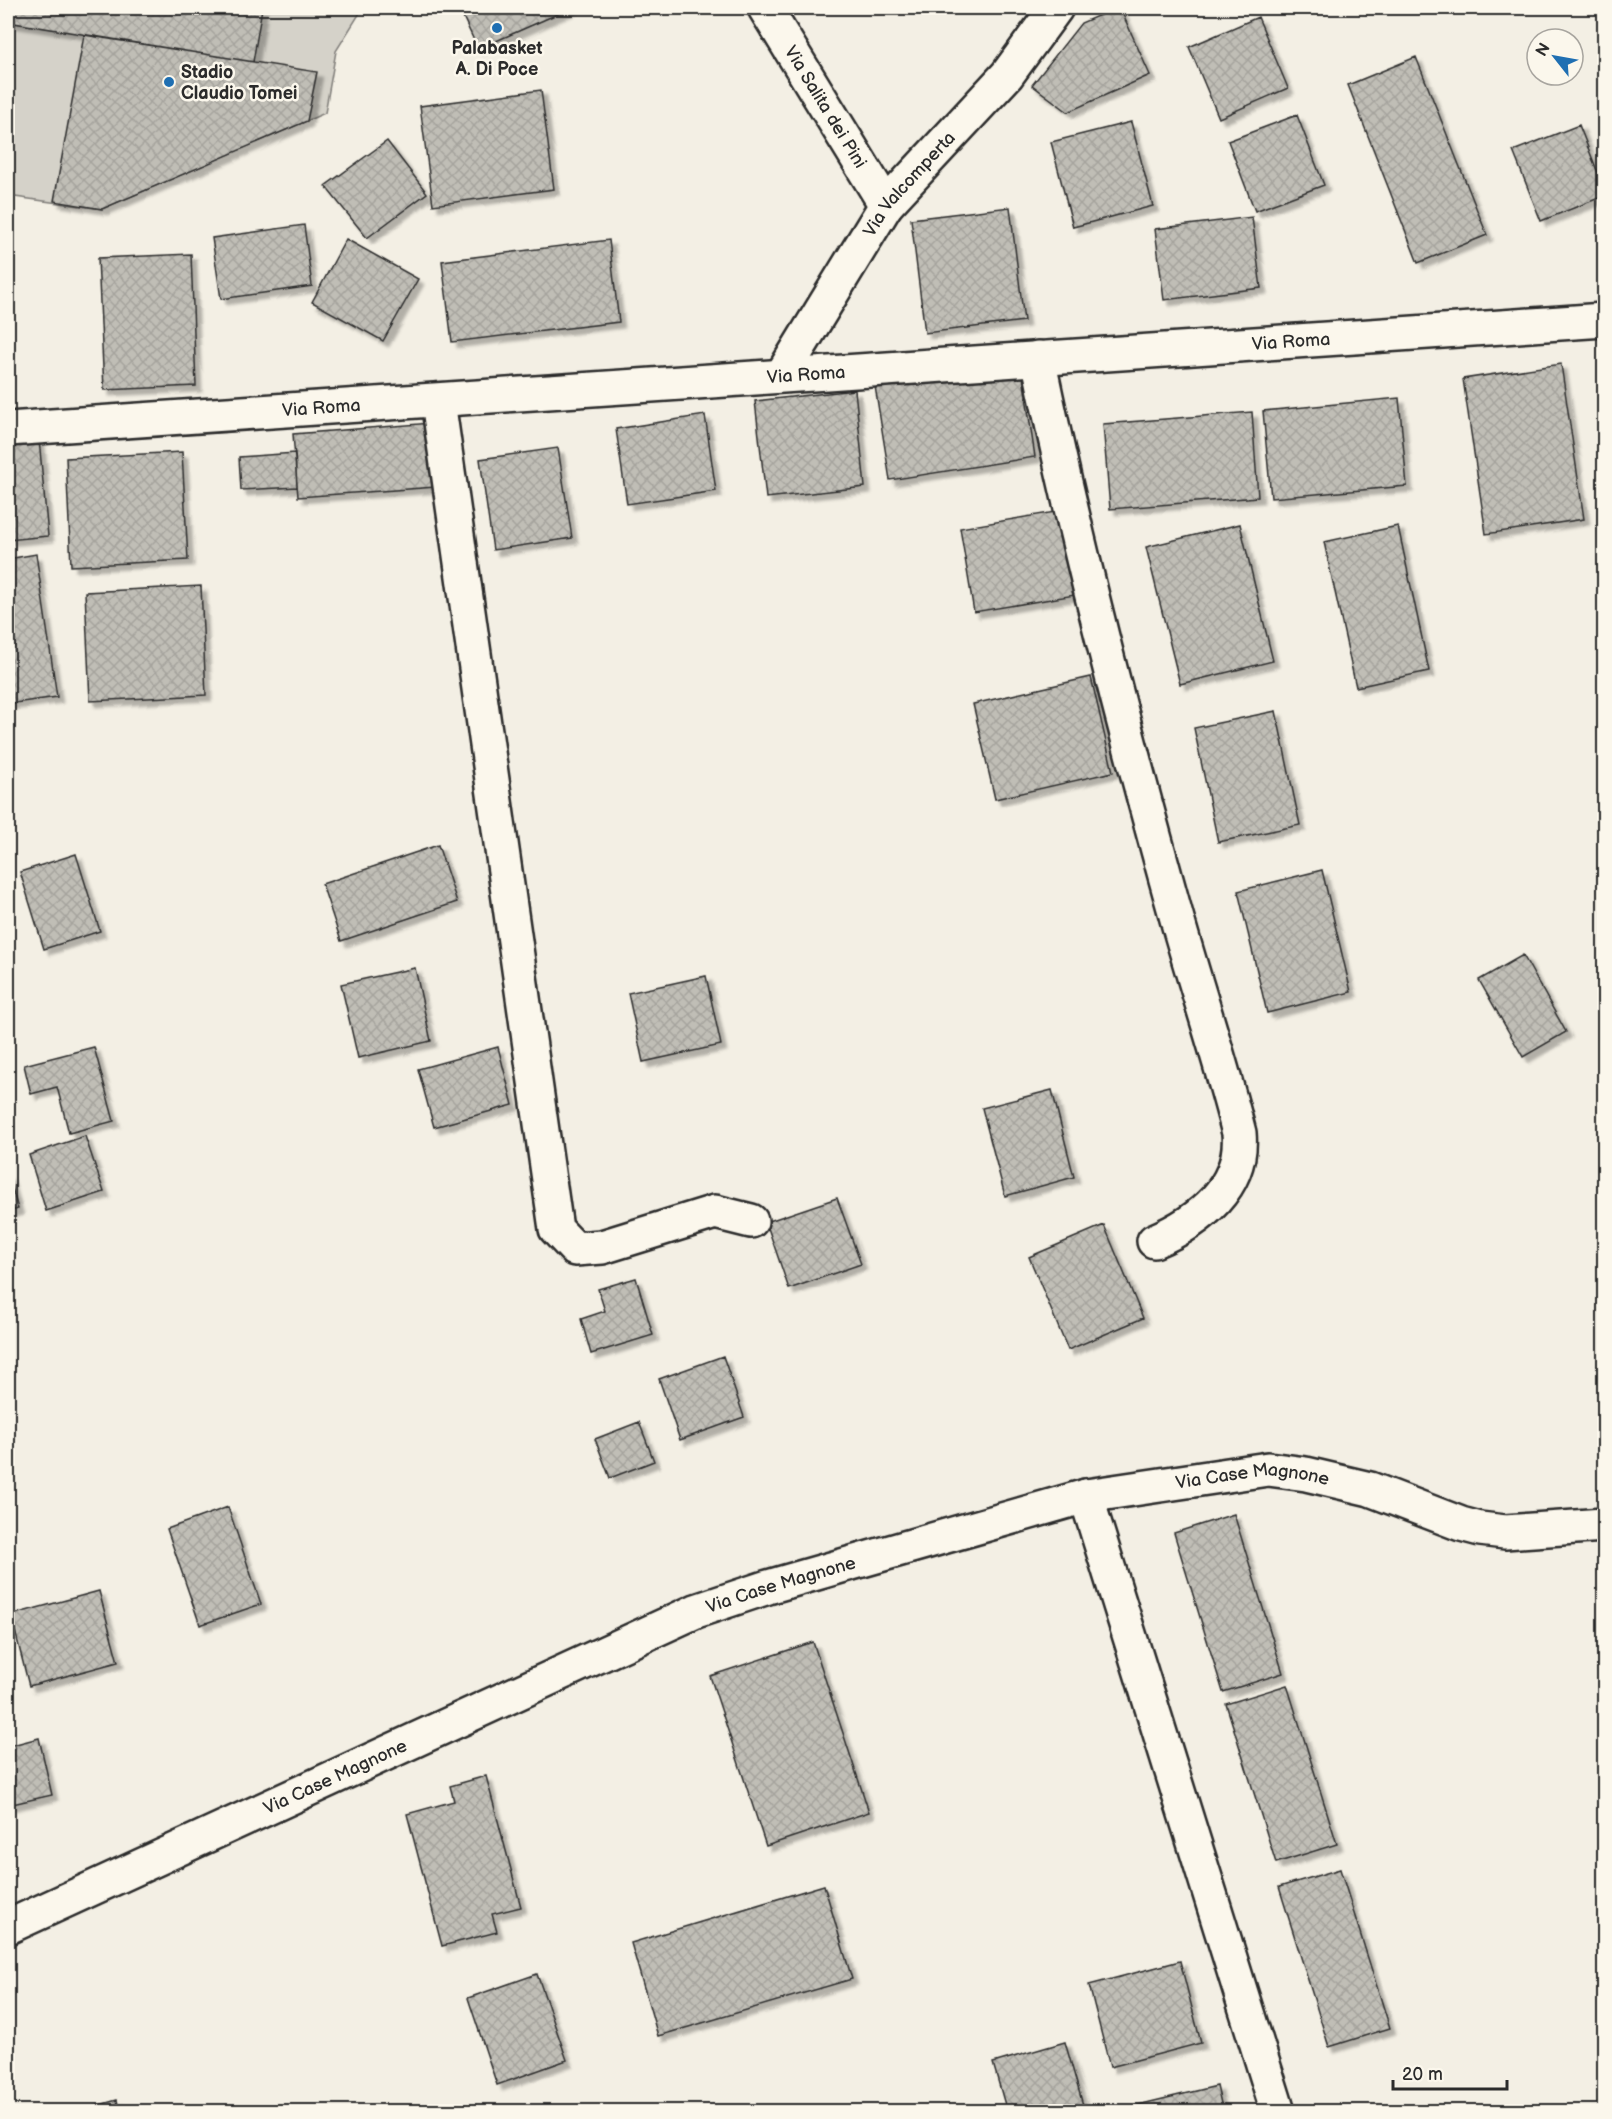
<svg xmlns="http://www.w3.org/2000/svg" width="1612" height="2119" font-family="'Balsamiq Sans',sans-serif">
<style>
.green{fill:#d5d2c9;stroke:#807e7a;stroke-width:1.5}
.building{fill:url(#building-cross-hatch);stroke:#2b2b2b;stroke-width:1.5;filter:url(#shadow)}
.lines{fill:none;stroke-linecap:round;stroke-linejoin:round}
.street-casing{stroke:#2b2b2b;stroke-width:38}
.secondary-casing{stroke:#2b2b2b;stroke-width:38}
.street{stroke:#fbf7ec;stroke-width:33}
.secondary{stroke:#fbf7ec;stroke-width:33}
.poi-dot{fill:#1f6fb2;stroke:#fbf7ec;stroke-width:2}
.labels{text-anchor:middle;stroke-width:5;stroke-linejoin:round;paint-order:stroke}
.poi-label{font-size:18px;font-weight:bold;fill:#2b2b2b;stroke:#fbf7ec}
.street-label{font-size:18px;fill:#2b2b2b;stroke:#fbf7ec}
</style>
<defs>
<pattern id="building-cross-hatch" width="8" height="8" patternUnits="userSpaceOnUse" patternTransform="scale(1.5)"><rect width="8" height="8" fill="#c0beb6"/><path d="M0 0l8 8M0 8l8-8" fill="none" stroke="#a5a39d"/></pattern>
<filter id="shadow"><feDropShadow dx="5.5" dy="5.5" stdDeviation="1.5" flood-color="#0004"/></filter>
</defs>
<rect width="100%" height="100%" fill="#f3efe4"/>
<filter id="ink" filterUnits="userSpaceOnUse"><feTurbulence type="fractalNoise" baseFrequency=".0167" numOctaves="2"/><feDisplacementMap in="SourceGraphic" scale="12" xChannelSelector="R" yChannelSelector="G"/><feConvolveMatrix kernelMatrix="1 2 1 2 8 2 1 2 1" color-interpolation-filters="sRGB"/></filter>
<g filter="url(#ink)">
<path class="green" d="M8,8H363L336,51L325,113L102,209L8,196Z"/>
<path class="building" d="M8,8H262L253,62L8,22Z
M459,8H571L478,49Z
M1116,8H1120L1150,75L1068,112L1032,85L1081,23Z
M1258,17L1288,88L1219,118L1189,47Z
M84,35L317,72L307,121L102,209L54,201Z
M1416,57L1487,235L1418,263L1348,85Z
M541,90L554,189L433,205L420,106Z
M1297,115L1324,185L1255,211L1228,141Z
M1131,122L1153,206L1073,227L1051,142Z
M1579,125L1604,188V196L1541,221L1513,151Z
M387,141L427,193L367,238L325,186Z
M1010,207L1024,321L925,333L911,219Z
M1252,217L1261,288L1164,300L1155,229Z
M304,225L312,286L221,299L212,238Z
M346,239L418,279L383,341L312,302Z
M609,240L619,322L452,342L442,261Z
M191,254L196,386L104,390L98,258Z
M1021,363L1035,457L890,480L875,386Z
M1561,364L1584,519L1486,534L1463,379Z
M855,390L865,487L766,498L755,401Z
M1399,398L1407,486L1271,498L1263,411Z
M1252,412L1258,497L1110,509L1103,424Z
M705,415L716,491L627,504L616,429Z
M432,423L436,487L298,497L293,434Z
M39,439L48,536L8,540V442Z
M558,448L572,538L493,550L480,459Z
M182,452L188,560L71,566L66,458Z
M295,453L297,487L241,490L239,457Z
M1061,511L1075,595L974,612L960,528Z
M1240,524L1273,661L1180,684L1146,547Z
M1398,526L1429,671L1356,687L1324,542Z
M36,554L57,697L8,704V559Z
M201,586L206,695L90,701L85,592Z
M1091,677L1113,772L995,799L973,704Z
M1276,711L1300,825L1218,842L1194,728Z
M438,845L457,902L341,941L322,884Z
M76,854L100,931L44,949L20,872Z
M1322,870L1351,992L1267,1013L1238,891Z
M1523,955L1566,1032L1523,1057L1479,980Z
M415,968L431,1041L358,1058L341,984Z
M706,976L721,1045L643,1062L628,993Z
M94,1047L114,1121L69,1133L57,1087L31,1094L24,1065Z
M498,1047L513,1105L434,1127L418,1069Z
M1052,1090L1074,1177L1005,1196L982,1108Z
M85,1136L104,1192L46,1211L29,1155Z
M8,1174L18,1209L8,1212Z
M837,1198L861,1264L789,1289L766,1222Z
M1104,1225L1143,1318L1068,1350L1029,1257Z
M636,1278L653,1335L591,1354L581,1319L605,1311L598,1289Z
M723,1356L744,1417L680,1440L659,1379Z
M639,1422L654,1461L610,1478L595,1439Z
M228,1507L261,1604L200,1625L167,1529Z
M1234,1514L1283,1673L1223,1692L1174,1533Z
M99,1591L118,1662L29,1686L11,1615Z
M813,1642L869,1812L766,1846L710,1676Z
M1287,1685L1337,1844L1276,1863L1226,1704Z
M39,1738L52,1795L8,1805V1746Z
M486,1776L521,1907L492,1914L497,1932L442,1946L407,1814L454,1801L450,1786Z
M1340,1869L1390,2028L1329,2047L1279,1887Z
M824,1885L852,1979L658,2036L631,1943Z
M1180,1961L1201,2043L1110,2067L1089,1985Z
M537,1974L567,2060L497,2085L468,1998Z
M1065,2042L1085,2112H1007L993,2063Z
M1217,2086L1223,2112H1122L1121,2109Z
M117,2100L120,2112H75Z"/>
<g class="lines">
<g class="street-casing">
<g id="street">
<path id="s1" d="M765,8L886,205"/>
<path d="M1038,358C1077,547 1125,733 1177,919C1197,990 1221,1061 1239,1133C1244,1187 1199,1222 1154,1241"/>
<path id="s2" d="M782,375L886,205L1007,75L1056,8"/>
<path d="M438,401L556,1229L575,1249L602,1247L715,1212L751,1221"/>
<path d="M1086,1496L1278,2112"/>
<path id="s3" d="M8,1927L696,1611L768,1587L1086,1496L1268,1469L1306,1474L1370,1489L1461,1524L1480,1529L1505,1532L1604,1525"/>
</g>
</g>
<g class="secondary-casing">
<g id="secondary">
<path id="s4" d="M8,429L1604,320"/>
</g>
</g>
<use href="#street" class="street"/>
<use href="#secondary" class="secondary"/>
</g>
</g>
<g class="poi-dot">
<circle cx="497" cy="28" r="6"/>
<circle cx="169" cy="82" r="6"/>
</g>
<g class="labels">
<g class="poi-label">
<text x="497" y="54">Palabasket<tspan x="497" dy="21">A. Di Poce</tspan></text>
<text x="181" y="78" text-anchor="start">Stadio<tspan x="181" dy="21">Claudio Tomei</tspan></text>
</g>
<g class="street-label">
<text dy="6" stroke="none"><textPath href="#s1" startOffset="116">Via Salita dei Pini</textPath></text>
<text dy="6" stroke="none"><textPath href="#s2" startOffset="230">Via Valcomperta</textPath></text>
<text dy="6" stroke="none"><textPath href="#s4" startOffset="1286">Via Roma</textPath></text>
<text dy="6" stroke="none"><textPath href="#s4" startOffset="800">Via Roma</textPath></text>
<text dy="6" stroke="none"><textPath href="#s4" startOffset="314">Via Roma</textPath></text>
<text dy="6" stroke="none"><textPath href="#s3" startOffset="1332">Via Case Magnone</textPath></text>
<text dy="6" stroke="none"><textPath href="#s3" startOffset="846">Via Case Magnone</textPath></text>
<text dy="6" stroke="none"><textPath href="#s3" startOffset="360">Via Case Magnone</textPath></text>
</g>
</g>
<rect width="1612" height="2119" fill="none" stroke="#fbf7ec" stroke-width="30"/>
<rect x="15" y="15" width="1582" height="2089" fill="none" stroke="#2b2b2b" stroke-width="2" filter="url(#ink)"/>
<g transform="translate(1555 57) rotate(301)"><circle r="28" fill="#fbf7ec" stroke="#a8a59f" stroke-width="1.5"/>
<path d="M0-4.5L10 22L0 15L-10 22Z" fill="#1f6fb2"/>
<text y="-9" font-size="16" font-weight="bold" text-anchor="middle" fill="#2b2b2b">N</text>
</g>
<path d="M1393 2080v9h114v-9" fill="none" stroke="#2b2b2b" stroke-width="3"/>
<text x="1402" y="2080" font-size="18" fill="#2b2b2b" stroke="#fbf7ec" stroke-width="4.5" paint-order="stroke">20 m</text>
</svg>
